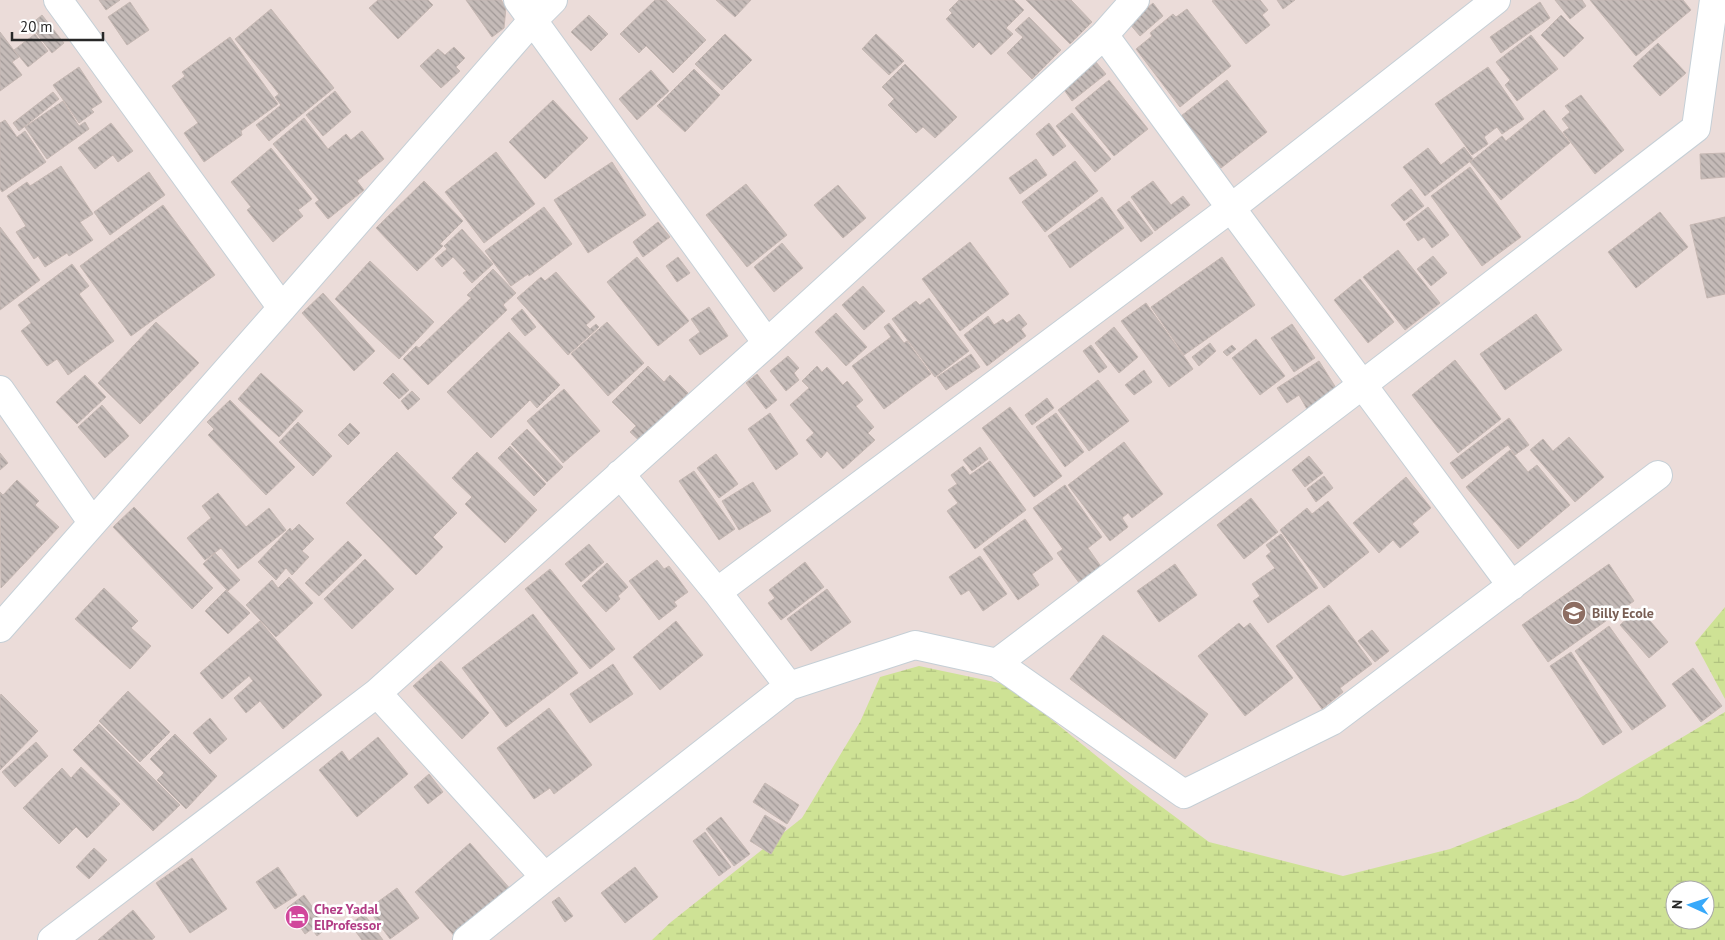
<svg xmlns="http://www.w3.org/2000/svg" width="1725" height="940" font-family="'PT Sans',sans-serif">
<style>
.wetland{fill:url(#wetland-marsh);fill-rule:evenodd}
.building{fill:url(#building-back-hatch);stroke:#c6b8b3}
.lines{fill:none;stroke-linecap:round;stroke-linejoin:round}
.minor-casing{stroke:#c5cfd6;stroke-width:30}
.minor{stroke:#fff;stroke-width:28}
.labels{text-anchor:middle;stroke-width:5;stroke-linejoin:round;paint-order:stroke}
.education-label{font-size:14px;font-weight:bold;fill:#785e54;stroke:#fff;text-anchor:start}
.hotel-label{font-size:14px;font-weight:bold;fill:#b23c85;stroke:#fff;text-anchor:start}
</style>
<defs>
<pattern id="wetland-marsh" width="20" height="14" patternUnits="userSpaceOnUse" patternTransform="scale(1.25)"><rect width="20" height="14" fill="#cee295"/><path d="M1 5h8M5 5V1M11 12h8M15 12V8" fill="none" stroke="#b1c280"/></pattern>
<pattern id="building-back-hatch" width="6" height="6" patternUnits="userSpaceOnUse" patternTransform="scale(1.25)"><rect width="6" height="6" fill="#c5bbb8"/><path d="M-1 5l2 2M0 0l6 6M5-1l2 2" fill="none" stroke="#a09896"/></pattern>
</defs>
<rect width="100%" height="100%" fill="#ebdcd9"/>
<path class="wetland" d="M1725,607V699L1695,643Z
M919,666L1009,685L1131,784L1209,842L1343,876L1450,849L1578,799L1725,712V940H652L671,922L802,818L860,722L880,677ZM1675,890H1705V920H1675Z"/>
<path class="building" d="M99,0H120L106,10Z
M378,0H428L433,5L398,39L369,8Z
M466,0H501L506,7L504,28L492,37Z
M655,0H666L706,40L673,73L646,46L639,53L620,34Z
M716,0H751L735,17Z
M959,0H1014L1024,10L1006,28L1013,34L991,55L979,42L973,48L946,19L952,13L949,10Z
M1026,0H1071L1092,22L1070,44Z
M1214,0H1260L1268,10L1262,15L1270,25L1246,44L1212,1Z
M1277,0H1295L1283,9Z
M1555,0H1582L1586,6L1570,19Z
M1590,0H1683L1691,10L1636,56Z
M130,2L149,30L127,45L108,17Z
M1540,2L1550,18L1501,53L1490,37Z
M1153,3L1163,16L1140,36L1129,23Z
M271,9L334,88L269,141L256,125L281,105L275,97L279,94L235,39Z
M1187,9L1231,66L1180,107L1136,49L1152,36L1150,33L1173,14L1176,17Z
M42,15L64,43L52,53L30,25Z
M589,15L608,34L591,51L571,32Z
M1561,15L1584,38L1564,57L1541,35Z
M1029,17L1061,50L1032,79L1007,53L1023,37L1015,30Z
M0,32L19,57L12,62L22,75L0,91Z
M35,34L48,51L28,67L14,50Z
M725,34L752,60L722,90L695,64Z
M876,34L904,61L889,75L862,49Z
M1531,35L1558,69L1517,101L1505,85L1510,80L1496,62Z
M230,37L278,104L241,131L242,135L204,162L184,133L198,123L172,86L185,76L182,72Z
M1658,43L1686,73L1660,96L1633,66Z
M454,47L465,58L456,67L460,71L441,88L420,66L438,49L445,55Z
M1095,61L1106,74L1072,101L1062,87Z
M905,64L957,117L935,138L923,127L916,133L888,105L894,99L882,87Z
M79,67L102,102L91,109L94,112L79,123L53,85Z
M1488,67L1524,119L1502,134L1497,127L1484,137L1488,144L1472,155L1435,104Z
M694,69L720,95L685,132L657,106Z
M651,70L669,91L637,120L619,99Z
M1109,80L1148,129L1114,156L1075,108Z
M1227,80L1267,132L1221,168L1181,116Z
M335,91L351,112L323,136L306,115Z
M53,92L59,99L19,131L13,123Z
M1581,95L1624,150L1595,174L1563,132L1569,128L1562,119L1570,112L1565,106Z
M553,100L588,138L545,179L509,142Z
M63,101L79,126L85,122L89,129L47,159L25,127Z
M1544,110L1570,143L1501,200L1470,162L1502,136L1506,141Z
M1072,113L1111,159L1095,172L1056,126Z
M304,118L328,149L346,134L351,140L362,131L384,159L357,181L364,190L328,219L315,203L319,200L273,144Z
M5,120L17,137L25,131L46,162L2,192L0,189V123Z
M111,123L133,151L118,162L113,155L95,169L78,148Z
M1049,123L1066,146L1053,156L1036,134Z
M1464,147L1473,159L1425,196L1403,167L1428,148L1441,165Z
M271,148L312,199L298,210L303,216L273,242L247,210L251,207L231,182Z
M496,152L535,204L484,243L445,192Z
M1725,153V177L1701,179L1700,154Z
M1036,159L1047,175L1020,194L1009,178Z
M1075,161L1098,191L1045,232L1022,202Z
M612,162L646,215L588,253L554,200Z
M61,166L93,214L80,222L93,240L69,256L67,253L45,267L38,256L34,259L16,232L26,226L7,196L27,182L30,186Z
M1470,167L1521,237L1482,266L1431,196Z
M149,172L165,195L110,235L94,212Z
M424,181L463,221L440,244L443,246L417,271L376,228Z
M1153,181L1171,205L1183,196L1190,205L1155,231L1131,197Z
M746,184L787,235L747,267L706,215Z
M838,185L866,218L843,238L814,205Z
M1411,189L1424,206L1404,221L1391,205Z
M1102,197L1124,228L1070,268L1048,236Z
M1129,201L1153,233L1141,242L1117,210Z
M163,205L215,275L131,336L80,266Z
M544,207L572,244L529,276L528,274L511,286L485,251Z
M1428,207L1449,235L1432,248L1424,237L1418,241L1406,224Z
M1660,212L1688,247L1636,288L1608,252Z
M1725,217V294L1707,298L1690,225Z
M658,222L670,237L643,257L633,242Z
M0,227L40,280L0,310Z
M462,229L493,264L472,283L463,273L466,271L453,257L442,267L435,259L447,249L444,246Z
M970,242L1009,294L960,331L922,279Z
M782,243L803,268L774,292L754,267Z
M1398,250L1440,303L1405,330L1363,277Z
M1433,256L1447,273L1431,286L1417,269Z
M637,257L689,321L658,346L607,282Z
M678,257L690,273L677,282L666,266Z
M1222,257L1255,305L1184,355L1151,307Z
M370,261L434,322L399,359L335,299Z
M72,264L89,286L79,294L114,341L68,375L57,359L47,366L21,331L31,323L18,305Z
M493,269L516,293L503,305L507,310L428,385L403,359L416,346L419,348L471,298L467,295Z
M556,272L595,317L586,325L590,329L596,324L599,327L568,355L517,298L541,277L545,281Z
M1360,279L1394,322L1368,343L1334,300Z
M863,286L885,311L864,330L842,305Z
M323,293L375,351L354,371L302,313Z
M929,298L969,351L935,377L892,319L916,301L920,305Z
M1146,303L1193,369L1169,387L1121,321Z
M709,307L728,336L700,355L689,340L700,332L691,319Z
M522,309L536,327L525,336L511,319Z
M836,313L867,347L846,366L815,332Z
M1019,314L1027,324L1021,329L1026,336L987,366L964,335L988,316L994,325L1003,319L1007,323Z
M1536,314L1562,350L1505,390L1480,354Z
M156,322L199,363L140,424L98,383Z
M607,322L644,363L608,396L571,354Z
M889,323L904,343L907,341L931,374L884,409L852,366L891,337L884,327Z
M1292,324L1315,358L1294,372L1271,338Z
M1114,327L1138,357L1119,373L1095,343Z
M509,332L560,385L537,408L530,400L491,438L447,392Z
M1256,339L1285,376L1260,395L1232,358Z
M1210,343L1216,351L1199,366L1192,357Z
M1091,345L1107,367L1099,373L1083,351Z
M1232,345L1236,349L1227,356L1223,352Z
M971,354L980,367L946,390L937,377Z
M788,356L799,368L794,373L799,380L786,391L770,371Z
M1455,360L1501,419L1458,453L1412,395Z
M1319,361L1338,391L1308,411L1299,395L1287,403L1277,388Z
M648,366L664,382L670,375L688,393L673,408L675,411L643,444L630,432L636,426L612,402Z
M817,366L822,372L827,367L843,385L847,381L863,400L856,406L874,427L868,433L875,440L843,469L827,451L821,458L806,440L814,433L790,405L809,388L802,381Z
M1144,370L1152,382L1134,395L1125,385Z
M261,373L303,411L279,437L238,399Z
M393,373L409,390L399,399L383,383Z
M757,374L777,400L766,409L746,383Z
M85,375L106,397L77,424L56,402Z
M1098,380L1129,421L1089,451L1058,410Z
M564,389L600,431L563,463L527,421Z
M412,391L420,399L408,410L401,401Z
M1047,398L1054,408L1032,425L1025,415Z
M230,400L295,467L266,495L208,435L214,429L207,422Z
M102,405L129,436L105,458L78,427Z
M1010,407L1062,476L1034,497L982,428Z
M770,413L798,454L776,470L748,429Z
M1056,413L1084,452L1065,467L1036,427Z
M1509,418L1529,445L1515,455L1508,445L1462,479L1450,463Z
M298,422L332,456L313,476L279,442Z
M350,423L360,433L348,445L338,435Z
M527,429L563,467L547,482L511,444Z
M1569,437L1604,477L1575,502L1530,450L1543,439L1553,451Z
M1124,442L1163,494L1132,518L1128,513L1122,518L1128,527L1110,541L1068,485Z
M510,446L546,484L534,496L498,458Z
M980,447L988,459L972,471L963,460Z
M1510,450L1528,472L1537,465L1570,505L1518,549L1466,487Z
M397,452L457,513L433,537L443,547L416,575L346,503Z
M477,452L537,510L505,543L465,504L472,497L452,478Z
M0,453L8,463L0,470Z
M716,454L738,484L719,498L697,468Z
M1309,456L1323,473L1305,487L1292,470Z
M990,461L1026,510L975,549L947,511L958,503L948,490L957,484L951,475L963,466L970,475Z
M694,471L735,529L719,540L679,481Z
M1324,476L1333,488L1316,502L1307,489Z
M1406,477L1431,508L1412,524L1419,532L1400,548L1393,540L1379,553L1353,523Z
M17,480L39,501L35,505L59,527L1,588L0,492L3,495Z
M753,482L771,511L739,530L722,501Z
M1065,485L1102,537L1088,548L1102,568L1080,584L1057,553L1063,549L1033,508Z
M218,493L246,527L269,508L286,530L238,569L221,548L205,560L187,538L211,518L202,506Z
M1251,498L1278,532L1244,559L1217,525Z
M1328,501L1369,552L1324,588L1280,530L1307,508L1312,514Z
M134,507L213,588L192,609L113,527Z
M1025,519L1053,559L1032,574L1039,585L1018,600L983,549Z
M299,524L314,539L302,551L309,557L292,575L286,568L276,580L258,562L290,528L292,531Z
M1281,534L1318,588L1268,623L1253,601L1260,596L1252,584L1275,568L1266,556L1271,552L1266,545Z
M348,541L362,555L319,596L305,583Z
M589,544L604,562L581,582L565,564Z
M215,553L240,580L228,591L203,564Z
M980,556L1007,594L983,611L969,590L961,595L949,577Z
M365,559L394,589L352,629L324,599Z
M657,560L664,569L669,566L688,592L674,602L677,606L659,620L629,581Z
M805,562L824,587L781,620L768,603L775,598L769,590Z
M607,563L628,587L618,596L620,599L606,612L582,586Z
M1175,564L1197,595L1159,622L1137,591Z
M1609,564L1634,601L1548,662L1522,625Z
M550,569L615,649L590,669L525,589Z
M289,577L313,603L276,637L246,605L272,580L278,588Z
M104,588L138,621L131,628L151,646L130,669L75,619Z
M827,589L851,622L811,651L787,619Z
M226,590L250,613L228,634L205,611Z
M1329,605L1372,664L1340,688L1343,692L1322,709L1276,646Z
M1639,608L1668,642L1649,658L1620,625Z
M533,614L578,673L506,727L462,668Z
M260,621L322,695L283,729L260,701L246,713L234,698L253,681L249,676L222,699L200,673Z
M676,621L703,655L660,690L633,657Z
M1239,623L1244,628L1250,623L1293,678L1245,716L1198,656Z
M1609,626L1666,706L1632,730L1575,651Z
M1372,630L1389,651L1375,662L1358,641Z
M1103,635L1208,714L1175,759L1070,679Z
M1571,652L1622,732L1603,745L1550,666Z
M441,661L489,713L462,739L413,686Z
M613,664L633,694L590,723L570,694Z
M1693,668L1722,706L1701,722L1672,684Z
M128,691L170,732L140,762L99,721Z
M1,694L38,731L0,770V696Z
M549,708L592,765L554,794L550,788L534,799L497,748Z
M210,718L227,739L210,754L193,733Z
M99,724L180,805L153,831L73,750Z
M175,734L217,776L186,809L157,780L164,773L150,759Z
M378,737L408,774L357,817L319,770L342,751L349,761Z
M36,742L48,756L15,787L2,772Z
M81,767L120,804L87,838L76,827L59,844L23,808L62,768L71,778Z
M429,774L443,792L428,804L414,787Z
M765,783L799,805L787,824L753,802Z
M765,815L786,828L771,854L750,841Z
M721,817L750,854L734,866L706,829Z
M705,832L731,867L719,876L693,841Z
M470,843L512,891L457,939L415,892Z
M94,848L107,860L89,879L76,867Z
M192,858L227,909L190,933L156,883Z
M278,867L297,895L275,909L256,882Z
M635,867L658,897L625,923L601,893Z
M397,888L419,918L390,939L368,909Z
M304,895L327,928L317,936L312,929L305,934L287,908Z
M559,897L573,916L565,922L552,902Z
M133,910L155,937L152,940H98Z
M364,914L383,940H362L350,924Z"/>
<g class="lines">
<g class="minor-casing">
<path id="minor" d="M58,0L282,308
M518,0L767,343
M1104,35L1231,208L1512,586
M0,390L92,522
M620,474L717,592L789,686
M717,592L1231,208L1496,0
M0,628L282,308L532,21L553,0
M997,663L1362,385L1696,128L1714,0
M377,693L545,877
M52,940L377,693L767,343L1104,35L1135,0
M467,940L545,877L789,686L915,645L997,663L1184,794L1332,721L1658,475"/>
</g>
<use href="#minor" class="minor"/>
</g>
<defs>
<g id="school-disc" transform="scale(1.25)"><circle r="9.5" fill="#8d6e63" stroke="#fff"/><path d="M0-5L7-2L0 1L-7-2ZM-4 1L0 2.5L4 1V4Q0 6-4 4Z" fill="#fff"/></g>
<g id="hotel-disc" transform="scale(1.25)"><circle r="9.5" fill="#d1479c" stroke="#fff"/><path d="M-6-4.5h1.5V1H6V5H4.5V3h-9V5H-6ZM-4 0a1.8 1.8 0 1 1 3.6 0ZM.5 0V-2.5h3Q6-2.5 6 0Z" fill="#fff"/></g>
</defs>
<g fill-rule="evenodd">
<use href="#school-disc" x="1574" y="613"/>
<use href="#hotel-disc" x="297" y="917"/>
</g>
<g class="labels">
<g class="education-label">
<text x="1592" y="618">Billy Ecole</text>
</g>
<g class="hotel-label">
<text x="314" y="914">Chez Yadal<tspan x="314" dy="16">ElProfessor</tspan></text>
</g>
</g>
<g transform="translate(1690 905) rotate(273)"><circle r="24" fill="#ffffff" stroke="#a9a9a9"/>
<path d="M0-4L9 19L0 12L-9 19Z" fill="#38a9fa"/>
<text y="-8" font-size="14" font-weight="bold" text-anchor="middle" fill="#282828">N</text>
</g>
<path d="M12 32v8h91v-8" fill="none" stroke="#282828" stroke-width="2.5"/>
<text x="20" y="32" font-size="15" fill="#282828" stroke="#ffffff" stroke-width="4" paint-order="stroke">20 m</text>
</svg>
